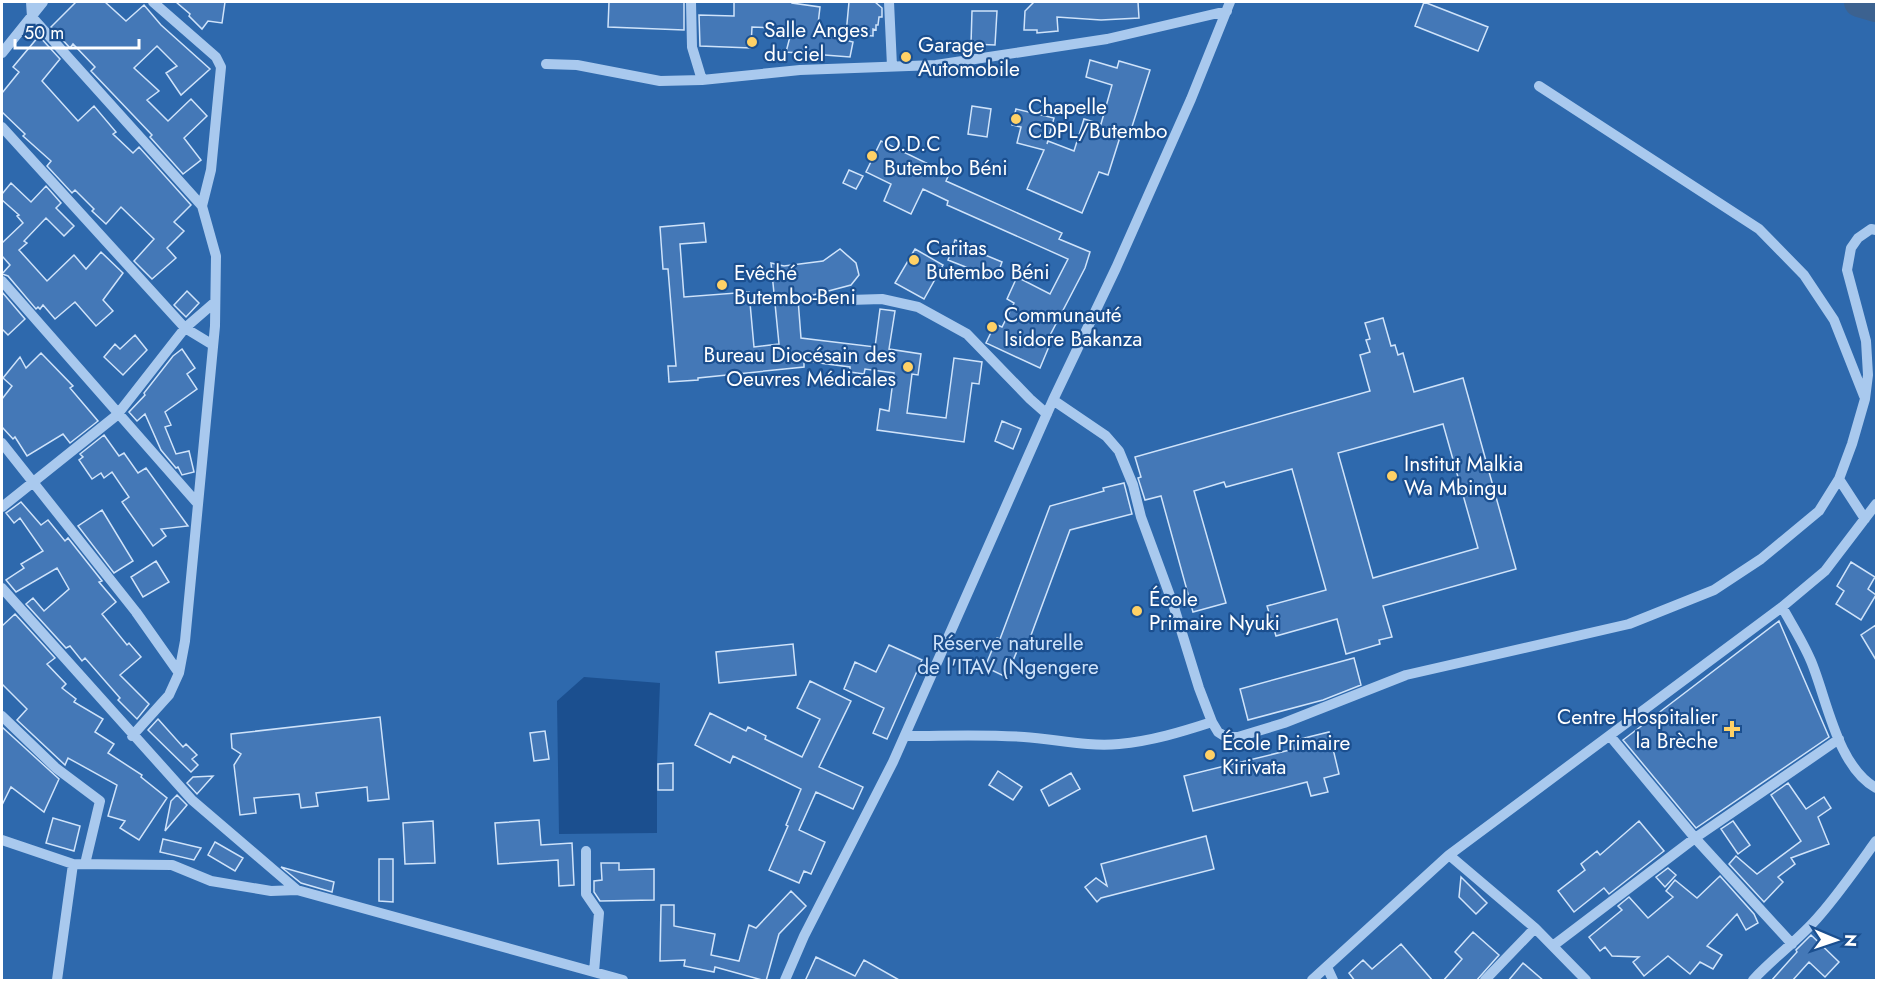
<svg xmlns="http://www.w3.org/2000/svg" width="1878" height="982" font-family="Jost,sans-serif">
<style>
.green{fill:#2e69ad;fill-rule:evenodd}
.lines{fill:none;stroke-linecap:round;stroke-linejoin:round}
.river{stroke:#3c6290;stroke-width:30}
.building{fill:#4478b7;stroke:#cfe3fa;stroke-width:1.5;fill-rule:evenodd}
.minor{stroke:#a9c9ee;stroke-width:10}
.poi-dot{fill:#ffd166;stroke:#1b4f8f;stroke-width:2}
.labels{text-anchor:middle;stroke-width:4.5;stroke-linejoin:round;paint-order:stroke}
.poi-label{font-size:21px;fill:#fff;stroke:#1b4f8f;text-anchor:start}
.park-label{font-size:21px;fill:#cfe3fa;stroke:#1b4f8f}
</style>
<rect width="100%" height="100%" fill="#1b4f8f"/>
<path class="green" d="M2,2H1876V980H2ZM584,677L660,683L657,763V833L559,834L557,701Z"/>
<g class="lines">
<path class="river" d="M1859,2L1876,7"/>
</g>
<path class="building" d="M76,2H105L126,21L144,5L161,25L210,69L181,95L166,73L177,66L157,46L134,68L159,91L147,100L168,121L191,99L207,116L184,138L201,160L183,174L150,137L152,135L91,71L95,67L73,44L70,48L51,27Z
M176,2H225L222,23L208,21L202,29L189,16L190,14Z
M609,2H684V30L608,27Z
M734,2H792V3L820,7L817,33L853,42L850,57L786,52L792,29L752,27L751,48L700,46L699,15L734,16Z
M849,2H875L882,8V17H879L878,25H876V30L873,29V36L846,34Z
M1034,2H1138L1139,18L1101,20L1057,17L1058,31L1037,33V30H1024L1025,11Z
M1424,2L1488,27L1478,51L1415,26Z
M972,11H997L995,45L971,44Z
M39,36L60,59L42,81L78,121L94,106L116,132L113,134L133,153L139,147L191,205L174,222L184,231L167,248L176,258L152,279L134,261L154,239L121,207L106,224L92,211L94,209L75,190L72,193L47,166L51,161L23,136L25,134L2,112V93L19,72L13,67Z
M1090,60L1117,68L1119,61L1150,70L1129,136L1121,134L1108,175L1099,172L1082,213L1027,189L1044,150L1017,143L1021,127L1012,125L1016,109L1054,118L1047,144L1048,141L1074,151L1084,119L1101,124L1112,85L1086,77Z
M972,106L991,109L987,137L968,134Z
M881,141L949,174L946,181L1062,233L1059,239L1090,252L1085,268L1046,343L1050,344L1040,368L986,343L995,324L1002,327L1014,303L1007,299L1017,277L1050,294L1068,259L947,205L948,201L923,189L911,214L884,201L891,184L866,172Z
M849,170L863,176L856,189L843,183Z
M11,183L31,202L46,186L61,203L56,208L74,226L64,236L46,218L24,241L27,243L19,250L47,281L74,255L86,269L101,252L123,273L103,300L113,311L96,326L75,302L55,319L43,305L40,309L38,307L36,309L8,276L2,274L10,265L2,256V243L23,223L17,216L19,215L2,200V194Z
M704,223L706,242L680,244L684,297L749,292L754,347L779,344L771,263L784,266L823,261L840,249L856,263L859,275L851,285L798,299L801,338L875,347L880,309L895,311L889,349L921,354L918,375L912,374L907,413L946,418L954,358L982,362L979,384L972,383L964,442L877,430L880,409L889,411L894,373L865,369L864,374L850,372V367L804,361V367L698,378V380L669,382L668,366H676L668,269H663L660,227Z
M955,240L967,244L966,247L1002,262L996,279L948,260Z
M915,249L943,265L924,299L895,283Z
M187,291L199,303L186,317L174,305Z
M2,292L25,319L8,335L2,329Z
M1383,318L1391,346L1395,345L1398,355L1403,353L1414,392L1463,378L1516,569L1383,606L1392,637L1379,640L1380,644L1346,654L1337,619L1276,636L1267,606L1326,590L1292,469L1226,487L1224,482L1194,491L1226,603L1193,612L1161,496L1145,500L1138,478L1141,477L1135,457L1370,391L1360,355L1370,352L1366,340L1370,339L1365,323ZM1443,424L1478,548L1373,578L1338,453Z
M135,335L147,350L123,375L104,357L115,344L120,349Z
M182,349L195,368L187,374L197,389L165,412L171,425L165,427L176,454L189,451L194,472L182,475L178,467L176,468L161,450L145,414L137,421L129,412L145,395L144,393L173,356Z
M41,353L73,386L70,388L98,421L70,443L63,434L27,456L15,437L13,439L2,427V399L12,386L3,378L20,357L26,368Z
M1002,421L1021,429L1013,449L995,441Z
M104,435L119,456L124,453L138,473L146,468L188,526L161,529L166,536L153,546L122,502L129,497L112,472L104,478L101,473L92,479L79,460L83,457L80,454Z
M1124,483L1132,514L1070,530L1027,646L1020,644L1006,677L985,667L997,638L1000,639L1050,506L1104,491L1103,488Z
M21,502L41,525L48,520L65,541L68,538L102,581L99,582L116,602L102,614L127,645L129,643L141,657L120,675L149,704L137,719L118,700L120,698L85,658L82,661L70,646L66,648L26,604L33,598L44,611L69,589L57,568L16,592L6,580L24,568L21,564L43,551L20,518L14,523L6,513Z
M102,510L133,561L114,573L78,526Z
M156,561L169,582L143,597L131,577Z
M1851,562L1875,577L1868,589L1876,595L1861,620L1836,604L1844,591L1837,586Z
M15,614L55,658L47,664L66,684L62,688L76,699L74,702L103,719L95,732L114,744L108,753L142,775L141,777L167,798L139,840L120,828L125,821L108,816L117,785L68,758L65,765L17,720L27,709L2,684V626Z
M1779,621L1829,737L1696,828L1623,740Z
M1876,625V660L1861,635Z
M793,644L796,675L719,683L716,652Z
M889,645L922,660L887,739L873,733L884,708L844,689L855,662L876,672Z
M1354,658L1361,685L1323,700L1248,720L1240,689Z
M810,681L851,701L819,767L863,787L853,809L816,792L799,830L825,842L811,874L804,871L799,883L769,870L788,826L786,825L801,789L733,756L730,763L695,745L710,713L746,731L748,727L766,736L765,739L802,757L820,719L797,708Z
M380,717L389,799L368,801L367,787L316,793L318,806L301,808L299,794L254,798L256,813L240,815L234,765L241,754L232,748L231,734Z
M158,719L183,747L186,744L197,755L192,759L198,765L191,772L148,730Z
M2,727L59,779L44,812L11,787L2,805Z
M545,731L549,759L534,761L530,733Z
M1329,732L1339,774L1324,778L1328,792L1311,796L1307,782L1193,811L1184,776L1294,749L1292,741Z
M673,763V790H658V764Z
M998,771L1022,787L1013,800L989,785Z
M1071,773L1080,789L1049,806L1041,790Z
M213,776L197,794L187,783L193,777Z
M1788,783L1806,809L1824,797L1831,808L1818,817L1829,844L1791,858L1795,864L1778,877L1783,882L1764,902L1729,864L1736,856L1757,874L1801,841L1771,795Z
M177,795L187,805L165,831L171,801Z
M53,818L80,826L74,851L46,843Z
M539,820L541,845L572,843L574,885L559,886L558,860L498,864L495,823Z
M433,821L435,863L405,864L403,823Z
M1639,821L1664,851L1609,894L1604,888L1574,912L1558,891L1585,870L1581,864L1597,851L1600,855Z
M1733,821L1750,845L1738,854L1721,829Z
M1206,836L1214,869L1101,898L1097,902L1085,887L1096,878L1107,886L1101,864Z
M163,839L201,848L194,860L160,852Z
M215,842L243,858L235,871L208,855Z
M379,859H393V902L379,901Z
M601,863H619V870L654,869V900L600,901L594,892V881L602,880Z
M281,867L334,882L332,892L301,883Z
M1668,868L1676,875L1665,887L1656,877Z
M1720,876L1754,914L1758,923L1746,930L1737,914L1707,946L1722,955L1713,969L1700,962L1690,974L1668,956L1644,976L1633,962L1639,957L1612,956L1605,947L1600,951L1589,937L1622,910L1618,906L1629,897L1648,918L1673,897L1666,891L1675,880L1697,898Z
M1461,877L1487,903L1476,914L1459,897Z
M791,891L806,906L779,934L766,981L715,967L714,972L684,966L685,960L660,961L661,905H674V926L715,934L711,955L739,961L749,925L756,928Z
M1473,932L1499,955L1476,981H1443L1462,959L1455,952Z
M1811,935L1839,962L1825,977L1809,962L1792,981H1771L1797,952L1796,950Z
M1401,944L1433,981H1355L1349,973L1363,960L1372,969Z
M816,957L855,976L864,960L901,981H805Z
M1523,963L1544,981H1508Z"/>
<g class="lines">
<path class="minor" d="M31,2L32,17L202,206L216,256L215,326L185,641L179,673L169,695L132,736
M153,2L216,57L221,67L211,170L202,206
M691,2L692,47L702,80
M889,2L892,66
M2,53L43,2
M546,64L577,65L660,81L702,80L800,70L936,65L1107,39L1227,11
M1539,86L1759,229L1804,275L1834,320L1864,396
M2,127L185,328L213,345
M2,281L198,504
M849,300L882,299L918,307L967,334L1030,399L1047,414
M1053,400L1106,436L1119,451L1133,485L1141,517L1173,604L1199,688L1212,722L1218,732L1226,737H1238L1284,723L1406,675L1629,624L1714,590L1761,559L1819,511L1839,479L1852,444L1865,399L1868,375L1866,341L1847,270L1851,248L1858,238L1871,229L1876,230
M2,443L136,612L179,673
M1839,479L1865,519
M2,507L117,415L185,328L215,302
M2,588L192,800L297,890
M1782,607C1792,625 1803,642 1811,661C1827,699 1837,766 1876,788
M2,716L56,768L100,801L85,864
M905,736C945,736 984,734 1024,737C1055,739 1087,747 1119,744C1152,741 1181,732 1212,722
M1610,736L1695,838L1792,944
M2,840L73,864L172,865L211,881L271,891L297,890L623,980
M586,851V894L599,913L594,972
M1449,855L1535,928L1586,980
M1554,945L1695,838L1839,739
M1327,967L1333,980
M57,980L73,864
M785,980L804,936L893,762L1053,400L1116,268L1191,99L1230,2
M1312,980L1449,855L1782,607L1825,571L1876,504
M1485,980L1535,928
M1753,980C1774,957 1800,939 1820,915C1840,892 1858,866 1876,841"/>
</g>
<g class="poi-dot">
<circle cx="752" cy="42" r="6"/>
<circle cx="906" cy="57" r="6"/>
<circle cx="1016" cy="119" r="6"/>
<circle cx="872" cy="156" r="6"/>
<circle cx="914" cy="260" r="6"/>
<circle cx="722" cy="285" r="6"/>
<circle cx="992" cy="327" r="6"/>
<circle cx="908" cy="367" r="6"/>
<circle cx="1392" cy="476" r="6"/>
<circle cx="1137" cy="611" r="6"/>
<path d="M1729 720h6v6h6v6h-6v6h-6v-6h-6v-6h6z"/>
<circle cx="1210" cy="755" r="6"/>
</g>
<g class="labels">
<g class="poi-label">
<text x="764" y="37">Salle Anges<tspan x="764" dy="24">du ciel</tspan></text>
<text x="918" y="52">Garage<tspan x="918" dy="24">Automobile</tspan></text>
<text x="1028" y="114">Chapelle<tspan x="1028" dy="24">CDPL/Butembo</tspan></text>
<text x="884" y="151">O.D.C<tspan x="884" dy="24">Butembo Béni</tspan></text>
<text x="926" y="255">Caritas<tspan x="926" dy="24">Butembo Béni</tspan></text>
<text x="734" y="280">Evêché<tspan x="734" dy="24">Butembo-Beni</tspan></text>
<text x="1004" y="322">Communauté<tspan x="1004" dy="24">Isidore Bakanza</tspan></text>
<text x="896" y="362" text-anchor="end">Bureau Diocésain des<tspan x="896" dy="24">Oeuvres Médicales</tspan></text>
<text x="1404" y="471">Institut Malkia<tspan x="1404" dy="24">Wa Mbingu</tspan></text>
<text x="1149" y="606">École<tspan x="1149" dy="24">Primaire Nyuki</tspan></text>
<text x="1718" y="724" text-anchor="end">Centre Hospitalier<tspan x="1718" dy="24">la Brèche</tspan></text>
<text x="1222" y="750">École Primaire<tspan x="1222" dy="24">Kirivata</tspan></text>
</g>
<g class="park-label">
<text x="1008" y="650">Réserve naturelle<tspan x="1008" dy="24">de l'ITAV (Ngengere</tspan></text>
</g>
</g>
<rect width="1878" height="982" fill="none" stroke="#ffffff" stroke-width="6"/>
<g transform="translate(1836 940) rotate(92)" stroke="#1b4f8f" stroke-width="4.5" paint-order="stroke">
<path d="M0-4.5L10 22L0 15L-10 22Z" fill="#ffffff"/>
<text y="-9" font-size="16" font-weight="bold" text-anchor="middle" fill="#ffffff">N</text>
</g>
<path d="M15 39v9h124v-9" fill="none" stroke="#ffffff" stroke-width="3"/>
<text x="24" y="39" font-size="18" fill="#ffffff" stroke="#1b4f8f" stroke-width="4.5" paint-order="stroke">50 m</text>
</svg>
